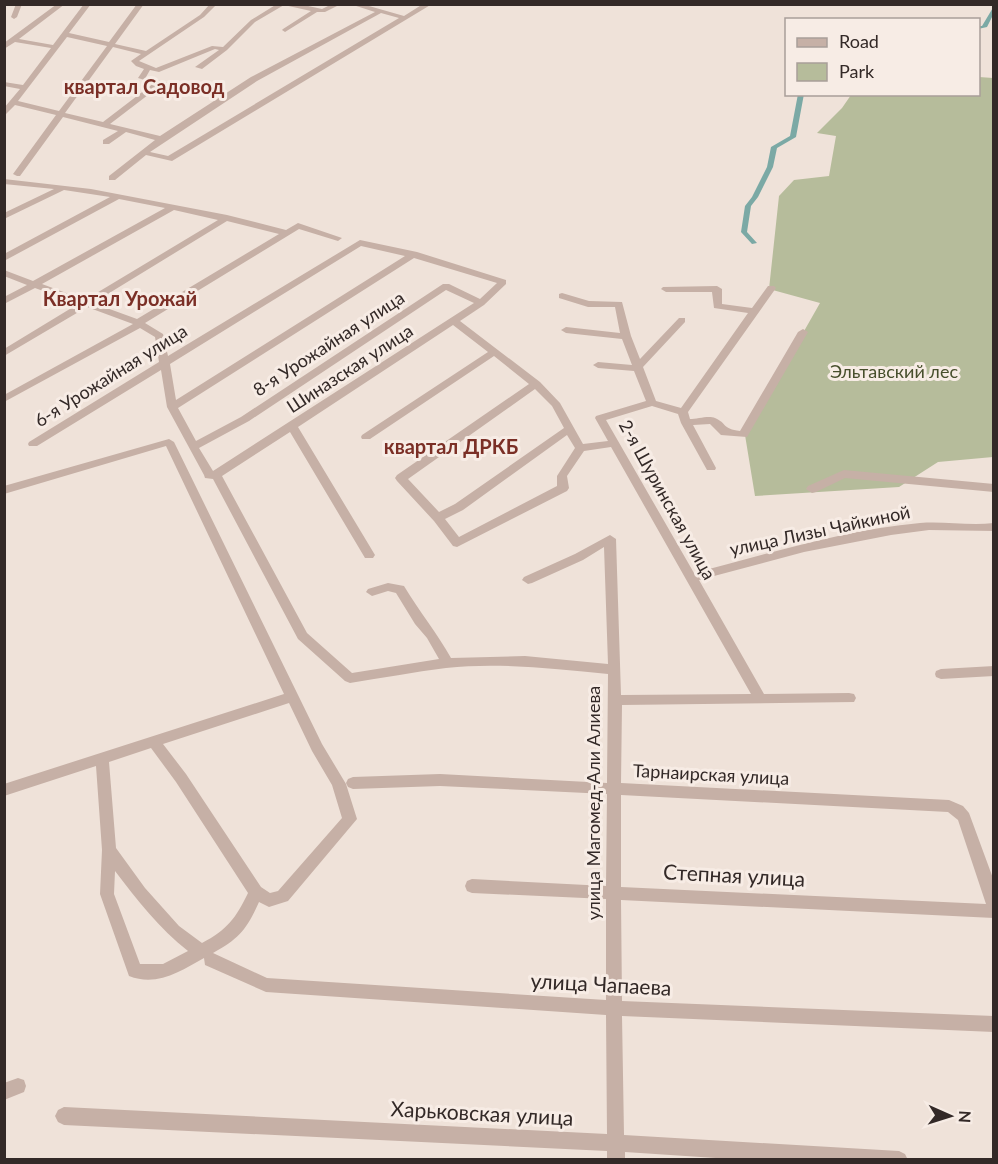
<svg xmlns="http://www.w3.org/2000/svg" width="998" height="1164" font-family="Lato,sans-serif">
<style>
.green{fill:#b6bc9b}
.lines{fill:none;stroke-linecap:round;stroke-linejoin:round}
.canal{fill:#7ba9a5;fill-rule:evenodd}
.minor{fill:#c6b0a6;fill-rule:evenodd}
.labels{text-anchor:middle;stroke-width:6;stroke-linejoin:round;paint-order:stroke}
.street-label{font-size:18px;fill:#332927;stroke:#f7ece5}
.park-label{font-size:18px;fill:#474f2c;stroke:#f7ece5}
.far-district-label{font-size:20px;font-weight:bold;fill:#7b2f26;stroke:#f7ece5}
.neighbourhood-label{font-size:20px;font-weight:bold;fill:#7b2f26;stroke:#f7ece5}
.near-street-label{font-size:21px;fill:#332927;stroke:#f7ece5}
</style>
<rect width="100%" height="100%" fill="#efe2d9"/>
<path class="green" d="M979,77L993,78V457L938,462L899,487L755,496L745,435L820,303L769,289L779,196L794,180L829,176L836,136L817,133L842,108L851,95L978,94Z"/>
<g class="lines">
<path class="canal" d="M994,6V13L987,27L978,29V26H982Z
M798,94H804L796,137L777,148L773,167L758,197L751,206L747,232L757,243L752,244L741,232L745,206L752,197L767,167L771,147L790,136Z"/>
<path class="minor" d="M16,4H22L17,17L14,19L11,17Z
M57,4H65L19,39L53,45L84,4H91L69,33L109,42L137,4H144L115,44L146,51L200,15L210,4H217L204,17L139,61L156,68L212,46L223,47L251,20L277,4H299L322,9L332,4H341L325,12H317L285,32L282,30L283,29L311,11L284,5L255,22L227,50L202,69L195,67L219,50L215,49L159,72L150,70L146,77L177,85L173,87L161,85L110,124L160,136L251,77L375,12L350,4H362L404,16L423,4H432L172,161L146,155L115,180H109V176L155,140L126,132L109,144H103V140L118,131L63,117L20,176H17L13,174L56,115L15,105L4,116V108L20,89L4,86V82L23,85L51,48L15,42L4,49V43ZM381,13L399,18L168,156L150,152L257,81ZM67,37L107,46L59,111L18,101ZM113,47L141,54L131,61L136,66L144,69L138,78L154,83L103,122L65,113Z
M4,179L91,189L227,215L286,230L298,223L342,238L338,241L299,229L145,323L163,334L168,356L360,240L417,252L506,280V284L484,305L460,321L540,382L560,403L583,444L608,441L595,418L596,416L646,401L634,371L598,368L593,365L598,362L632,365L622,339L566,333L561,330L566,327L620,333L615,307H588L559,298V294L562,293L589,301L622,302L631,336L640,359L679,318H685V322L643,367L656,401L681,408L748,313L714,308L712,292H666L661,289L663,287L717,286L722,289V304L752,308L768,286H774L776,288L688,412L690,419C697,419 709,415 715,418C727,423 722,429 740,431L798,332L803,329L808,332L747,437L721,435L710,424L693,425L716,468L715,470H707L681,423L678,414L652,406L606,420L694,573C768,554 843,530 920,523C944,521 969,526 994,523V531L929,530L891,535L804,552L699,580L764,694L849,693L854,694L856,698L854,702L622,705L621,783L949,800L963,806L969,813L994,881V918L621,900L622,1001L994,1016V1032L622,1016L624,1135L899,1151L905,1154L908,1160H746L625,1152V1160H607V1151L64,1125L58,1122L55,1116L58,1110L64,1107L607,1134L606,1015L266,992L205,965L204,958C181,971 157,987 129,976L100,894L102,850L96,766L4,796V784L284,694L166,446L4,494V486L169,439L174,442L299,697L322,744L346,784L357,819L288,901L269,907L259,902C247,929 239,939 213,953L267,978L606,1000V899L472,893L467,891L465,886L467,881L472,879L606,886L607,794L440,786L353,789L348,787L346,783L348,779L353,777L440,774L607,783L608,674C554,669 500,662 446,668C414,672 382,678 350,683L345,681L298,639L213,479L205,478L204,475L167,407L161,370L37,446H29L28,444L29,442L159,362L155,337L140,328L4,402V395L133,324L87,307L4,356V349L78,304L35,288L4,304V297L27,285L4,276V270L33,281L165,208L119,199L4,261V254L110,197L64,190L4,219V213L54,189L4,184ZM174,210L218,220L85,300L42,284ZM227,221L279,234L137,319L93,303ZM361,246L405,256L176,400L170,364ZM414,258L497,283L480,299L449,284H443L241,417L196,441L178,408ZM446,290L474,303L213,471L199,448L249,421ZM453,325L488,352L362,435L361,437L362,439H370L494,356L529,384L397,475L395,478L397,481L434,521L453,546L457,547L567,491L569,488L567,476L584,451L611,447L751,694L621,695L616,539L610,535L575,554L524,577L522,580L528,584L532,583L583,560L604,547L608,664L525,656L451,658C437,633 419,611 404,586L388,583L368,589L366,592L372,596L388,591L396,593L415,624L427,638L439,659L352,673L307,633L222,476L290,432L365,558H373L375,555L298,427ZM535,389L552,406L564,428L455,504L439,512L408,479ZM567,435L575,448L557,476V486L459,537L445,519L463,510ZM289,703L312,751L332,785L342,818L278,891L270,893L261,887L186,774L163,744ZM151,748L176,782L248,893C236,918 227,930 202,943L179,926L145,888L116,848L109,762ZM621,795L948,812L958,820L986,904L621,887ZM115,871C137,900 159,928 188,951L163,964H140L114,894Z
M844,470L994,484V492L845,478L816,492L812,493L806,489L808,486Z
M994,666V676L941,679L936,677L935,674L936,671L941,669Z
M18,1078L24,1080L26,1086L24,1092L4,1100V1083Z"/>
</g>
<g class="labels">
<g class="street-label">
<text transform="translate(329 344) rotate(-33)" y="6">8-я Урожайная улица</text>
<text transform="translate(350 369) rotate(-33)" y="6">Шиназская улица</text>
<text transform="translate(111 376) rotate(-32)" y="6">6-я Урожайная улица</text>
<text transform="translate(667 500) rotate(61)" y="6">2-я Шуринская улица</text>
<text transform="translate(820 531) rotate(-12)" y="6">улица Лизы Чайкиной</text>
<text transform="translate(711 775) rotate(3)" y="6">Тарнаирская улица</text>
<text transform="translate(594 803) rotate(-90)" y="6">улица Магомед-Али Алиева</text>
</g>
<g class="park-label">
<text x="894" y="378">Эльтавский лес</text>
</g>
<g class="far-district-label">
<text x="144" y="94">квартал Садовод</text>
<text x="120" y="306">Квартал Урожай</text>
</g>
<g class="neighbourhood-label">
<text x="451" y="454">квартал ДРКБ</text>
</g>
<g class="near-street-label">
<text transform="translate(734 876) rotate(3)" y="7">Степная улица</text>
<text transform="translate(601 985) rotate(3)" y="7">улица Чапаева</text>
<text transform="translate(482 1114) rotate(3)" y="7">Харьковская улица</text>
</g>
</g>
<rect width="998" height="1164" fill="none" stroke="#332927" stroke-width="12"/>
<rect x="785" y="18" width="195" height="78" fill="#f7ece5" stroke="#a99e99" stroke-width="1.5"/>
<rect x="797" y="38" width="30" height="9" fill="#c6b0a6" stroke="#a99e99" stroke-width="1.5"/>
<text x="839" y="48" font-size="18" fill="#332927">Road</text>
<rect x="797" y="63" width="30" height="18" fill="#b6bc9b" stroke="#a99e99" stroke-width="1.5"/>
<text x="839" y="78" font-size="18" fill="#332927">Park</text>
<g transform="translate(950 1116) rotate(93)" stroke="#f7ece5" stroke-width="4.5" paint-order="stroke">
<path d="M0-4.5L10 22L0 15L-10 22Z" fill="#332927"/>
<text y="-9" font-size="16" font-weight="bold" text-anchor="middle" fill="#332927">N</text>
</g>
</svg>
